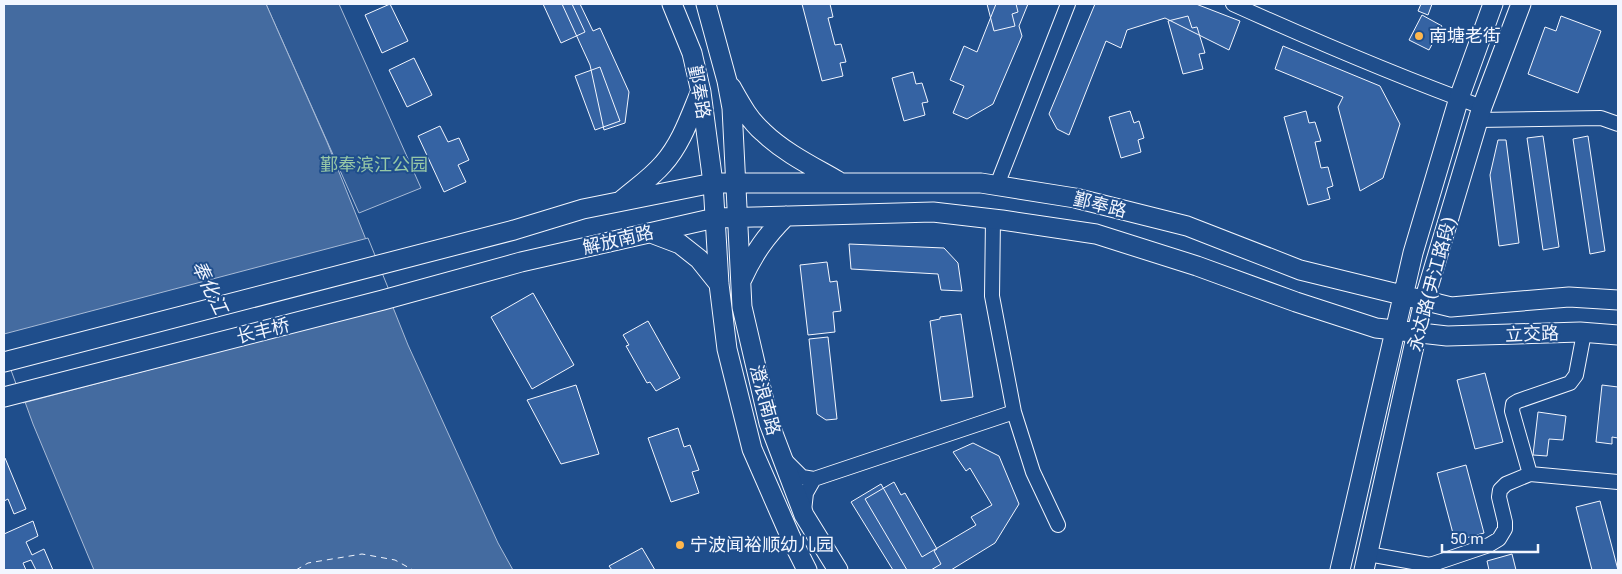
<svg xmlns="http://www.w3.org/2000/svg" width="1622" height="574" font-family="Roboto,'Noto Sans SC',sans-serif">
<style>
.built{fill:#305b95;stroke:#a8bbd7}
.water{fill:#446ba0;stroke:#a8bbd7}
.pier{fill:#1f4e8c;stroke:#a8bbd7}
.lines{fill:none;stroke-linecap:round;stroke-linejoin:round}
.ferry{stroke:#f2f6ff;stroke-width:1;stroke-dasharray:6 5;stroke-linecap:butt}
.building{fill:#3563a3;stroke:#f2f6ff}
.minor-casing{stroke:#f2f6ff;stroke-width:16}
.major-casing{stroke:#f2f6ff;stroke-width:21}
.minor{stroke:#1f4e8c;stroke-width:14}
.major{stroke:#1f4e8c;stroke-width:19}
.poi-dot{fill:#ffb74d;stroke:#1f4e8c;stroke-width:2}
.labels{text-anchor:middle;stroke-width:4;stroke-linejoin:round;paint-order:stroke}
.poi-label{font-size:18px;fill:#f2f6ff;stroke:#1f4e8c;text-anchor:start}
.street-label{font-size:18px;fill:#f2f6ff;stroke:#1f4e8c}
.park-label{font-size:18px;fill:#97c8a6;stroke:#1f4e8c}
.water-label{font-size:19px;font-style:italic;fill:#f2f6ff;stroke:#1f4e8c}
</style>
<rect width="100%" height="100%" fill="#1f4e8c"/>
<path class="built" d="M266,4H339L421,188L359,213Z"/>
<path class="water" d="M4,4H266L327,142L408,345L498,543L513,570H94L33,424L4,344Z"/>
<path class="pier" d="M368,238L395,305L23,403L4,351V334Z"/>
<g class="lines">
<path class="ferry" d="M296,570L308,563L362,554L395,560L413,570"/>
</g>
<path class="building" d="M390,4L408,41L382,53L365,15Z
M543,4H572L585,32L561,43Z
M562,4H580L593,31L600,28L629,92L625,123L604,130L590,65Z
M802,4H830L833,17L828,18L835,45L841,44L846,62L840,63L843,76L822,81Z
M987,4H1016L1018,12L1012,14L1015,26L994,31Z
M996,4H1028L1019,26L1022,36L993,104L967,119L953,113L964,86L950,80L964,46L977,52Z
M1095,4H1196L1240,21L1229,50L1165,18L1127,30L1121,48L1106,41L1069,135L1057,129L1049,114Z
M1421,4H1432L1428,15L1418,11Z
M1422,15L1442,26L1429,50L1409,40Z
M1188,16L1192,28L1197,27L1205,53L1199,54L1203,69L1183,74L1168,21Z
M1561,16L1601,31L1578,93L1528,74L1545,27L1556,31Z
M1283,46L1380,86L1400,124L1383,178L1360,191L1338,107L1343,97L1275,69Z
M414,58L432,95L407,107L389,70Z
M600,67L620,121L595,130L575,76Z
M913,72L916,84L922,83L928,102L922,103L925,115L904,121L892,78Z
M1130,111L1134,123L1139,121L1144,138L1138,140L1141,152L1121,158L1109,117Z
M1306,111L1309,123L1315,122L1321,141L1315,142L1321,168L1328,167L1333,186L1327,188L1330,199L1308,205L1284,117Z
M440,126L448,142L459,138L469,160L458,165L466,182L444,192L418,136Z
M1543,136L1559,247L1543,250L1527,138Z
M1588,136L1605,251L1590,254L1573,139Z
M1498,140H1506L1519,243L1499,246L1490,175Z
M849,244L944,248L958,263L962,291L941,290L938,274L851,269Z
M827,262L830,282L837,281L841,311L833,312L835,332L808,335L800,265Z
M533,293L574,365L532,389L491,317Z
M961,314L973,397L941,401L930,321L940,319V317Z
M648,321L680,378L656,391L650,382L647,383L626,346L629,345L623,335Z
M828,337L837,419L826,420L817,414L809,339Z
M1485,373L1503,442L1475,449L1457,380Z
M576,385L599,454L561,464L527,400Z
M1602,385L1618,387V438L1612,437V444L1596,442Z
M1538,412L1566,416L1563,440L1549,439L1547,456L1533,455Z
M678,428L684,447L690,445L699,470L692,472L699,493L671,502L648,438Z
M973,443L999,456L1019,504L995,543L951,570H893L851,502L881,484L922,557L976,525L971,517L992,505L970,468L966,471L953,452Z
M5,458L26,509L14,514L8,499L4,501V459Z
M1466,465L1484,533L1455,541L1437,473Z
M894,482L901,495L905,493L937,549L934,551L941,564L931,570H907L865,499Z
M1600,501L1618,570H1592L1576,507Z
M33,521L38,536L26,542L32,555L44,549L53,570H36L31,560L23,563L26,570H4V534Z
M642,548L655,570H612L609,566Z
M1512,554L1516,570H1489L1487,561Z"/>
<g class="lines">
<g class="minor-casing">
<path id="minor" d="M1233,4C1315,41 1397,76 1482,107
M1478,120L1601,118L1618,124
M997,185L1068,4
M1014,412L1033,472L1058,525
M785,460L802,477L814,479L806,493L804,511
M1530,474L1512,411L1513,404L1518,401L1570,383L1576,375L1584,333
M814,479L1014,412L992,296L993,219
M1368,554L1430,565L1489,545L1499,539L1505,529V522L1499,497L1500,490L1506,484L1530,474L1618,482"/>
</g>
<g class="major-casing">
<path id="major" d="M672,4L692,53L701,92L713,183L719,284L727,349L752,449L791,538L807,570
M706,4L727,81L732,108L742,307L769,423L804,515L838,570
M731,87C740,103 749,120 763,132C785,153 812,166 838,181
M622,200C636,188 651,178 663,164C681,144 690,117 700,93
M651,233L680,244L699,259L719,284
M742,279C754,253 766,236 786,216
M4,362L514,230L583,209L713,183H981L1075,198L1187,226L1300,270L1451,307L1569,297L1618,300
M4,397L383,300L521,262L715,218L933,212L1002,220L1096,234L1197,266L1296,302L1376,328L1447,336L1580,332L1618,335
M1340,570L1413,253L1459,98L1493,4
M1364,570L1424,301L1482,107L1521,4"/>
</g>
<use href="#minor" class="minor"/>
<use href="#major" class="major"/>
</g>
<g class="poi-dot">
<circle cx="1419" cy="36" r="5"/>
<circle cx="680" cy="545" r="5"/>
</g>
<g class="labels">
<g class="poi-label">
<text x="1429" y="42">南塘老街</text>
<text x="690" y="551">宁波闻裕顺幼儿园</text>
</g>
<g class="street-label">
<text transform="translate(699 92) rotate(80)" y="6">鄞奉路</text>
<text transform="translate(1100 205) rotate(14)" y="6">鄞奉路</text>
<text transform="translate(618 240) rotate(-13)" y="6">解放南路</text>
<text transform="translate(1432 284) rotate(-75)" y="6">永达路(尹江路段)</text>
<text transform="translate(263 331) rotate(-14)" y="6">长丰桥</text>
<text transform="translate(1532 334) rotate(-2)" y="6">立交路</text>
<text transform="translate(765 400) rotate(75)" y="6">澄浪南路</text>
</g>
<g class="park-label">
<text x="374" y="171">鄞奉滨江公园</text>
</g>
<g class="water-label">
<text transform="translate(210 287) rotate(64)" y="7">奉化江</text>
</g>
</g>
<rect width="1622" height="574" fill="none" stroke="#f2f6ff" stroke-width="10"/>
<path d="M1442 544v8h96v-8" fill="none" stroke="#f2f6ff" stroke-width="2.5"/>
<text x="1450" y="544" font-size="15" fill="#f2f6ff" stroke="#1f4e8c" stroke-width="4" paint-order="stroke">50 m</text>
</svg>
